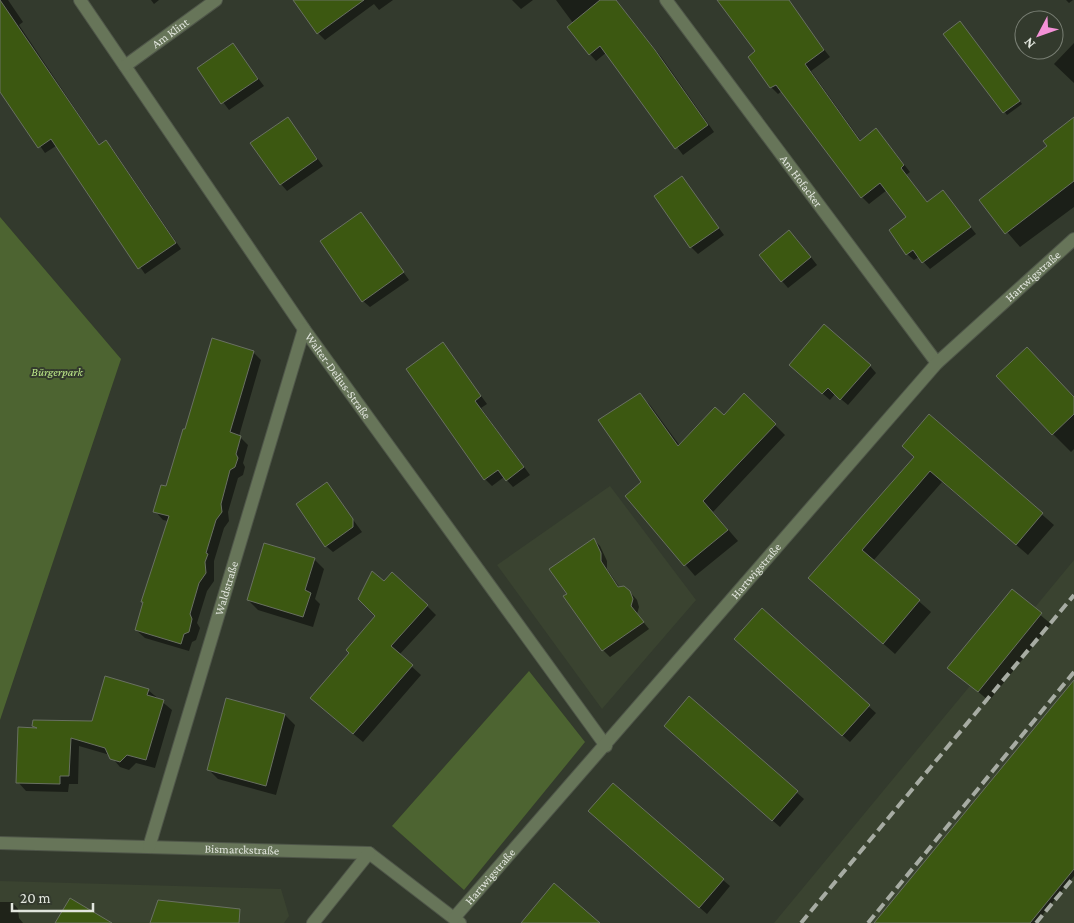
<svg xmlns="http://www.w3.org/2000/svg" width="1074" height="923" font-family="'Crimson Pro',serif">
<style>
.built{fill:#3a4330}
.green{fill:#4d6431}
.shadow{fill:#0007}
.building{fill:#3c5811;stroke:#697062}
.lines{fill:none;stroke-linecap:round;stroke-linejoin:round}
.minor-casing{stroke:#4f5649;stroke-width:14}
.minor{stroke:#677559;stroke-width:12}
.rail{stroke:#a7aca3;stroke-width:4;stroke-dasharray:10 5;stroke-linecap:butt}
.labels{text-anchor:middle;stroke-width:4;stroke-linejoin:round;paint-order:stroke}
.street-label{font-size:12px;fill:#e2e6de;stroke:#333a2d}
.park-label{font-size:12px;font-style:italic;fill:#bce889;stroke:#333a2d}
</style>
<rect width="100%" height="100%" fill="#333a2d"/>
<path class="built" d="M610,486L696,600L602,709L497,565Z
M1074,560V923H774Z
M0,881L281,889L289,916L284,923H0Z"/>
<path class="green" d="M0,217L121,359L0,720Z
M529,671L585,742L464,890L392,826Z"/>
<path class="shadow" d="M0,0H8L23,22L19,25L100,146L106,142L112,148L181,249L145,274L56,146L45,153L0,89Z
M151,0H159L154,4Z
M300,0H393L379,10L374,4L325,40L318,33Z
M512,0H533L521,9Z
M556,0H616L662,58L714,132L683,155L607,52L596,61L590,54L573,23Z
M718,0H777L800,19L830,57L811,71L861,141L882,136L910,172L906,175L928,203L943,192L976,234L930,269L919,257L914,260L907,254L908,218L887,190L869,204L862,197L782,91L778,94L771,87L749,57L757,51Z
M1066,0H1073L1069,3Z
M963,26L1022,104L1007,115L945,34Z
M1074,43V83L1054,64Z
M233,45L264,86L229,110L198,69Z
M288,118L323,166L287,191L281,184Z
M1074,119V207L1020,247L980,200L1049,147Z
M682,178L724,235L698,254L691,247Z
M361,214L409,280L370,307L363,301Z
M796,238L817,265L788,288L782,281Z
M443,344L487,404L481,408L530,475L513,487L504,477L492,486L485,479L408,369Z
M253,352L261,360L239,436L248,445L243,463L245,467L243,475L238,478L228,512L229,521L224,528L214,561V581L207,591L197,623L200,628L196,640L192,642L189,651L145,638L136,630L168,521L163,520L155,511L166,488L186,431Z
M870,366L876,373L848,405L835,394L830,400L797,371Z
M640,395L650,405L680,446L724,417L775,425L785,435L713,512L738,541L695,576L627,496L642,482Z
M1074,398V449L1071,452L1053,434Z
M929,416L1054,525L1028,555L942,482L873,561L931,612L895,654L821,589L915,457Z
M327,484L362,532L333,552L326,546Z
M594,540L600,546L607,561V569L620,588L630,592L637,600L639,607L637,614L649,629L610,657L603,650L569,594Z
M314,559L324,569L315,599L320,604L313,627L258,610L248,600Z
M384,582L427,606L436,615L399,655L421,675L363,742L321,707L351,653L377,616Z
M1012,591L1051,624L989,701L949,667Z
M762,610L876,713L850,742L742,646Z
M1074,681V876L1036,923H892Z
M148,690L172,710L155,768L136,763L129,770L120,767L110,755L79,746L78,784H69L68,792L26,791L18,782L37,729L34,726L93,722Z
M689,698L804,799L780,827L672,733Z
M227,699L285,715L295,725L276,795L218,779L208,769Z
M597,818L723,880L730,886L707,914Z
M0,902H12L18,909L19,918L23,923H0Z"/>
<path class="building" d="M0,0L99,145L106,140L176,243L138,269L51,139L38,148L0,92Z
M293,0H364L317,34Z
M600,0H616L655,50L708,125L675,149L600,46L589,55L567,27Z
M717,0H789L824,50L805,64L860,141L876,128L904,165L901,168L927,202L943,190L971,227L922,263L913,250L906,255L889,230L906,217L880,183L861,198L776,85L770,88L748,57L755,51Z
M960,21L1020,101L1003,113L943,34Z
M233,43L258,79L221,104L197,68Z
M288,117L317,159L280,185L250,143Z
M1074,117V181L1005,234L979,200L1047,146L1043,141Z
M682,176L719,228L690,248L654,196Z
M361,212L404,272L362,302L320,241Z
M789,230L811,257L781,282L759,255Z
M824,324L871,365L840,400L828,388L822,394L789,365Z
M212,338L254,351L230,432L241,436L236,454L238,458L235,467L230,470L221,504L222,512L216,520L206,553L208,554L205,562L206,573L199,583L190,614L192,619L189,632L184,634L181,644L135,630L143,602H141L169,516L153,512L161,485L166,486L183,429H185Z
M443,342L481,396L475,401L524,467L506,481L498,470L484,480L406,369Z
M1027,347L1074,397V414L1052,435L996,376Z
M640,393L678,446L715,407L724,415L744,393L776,424L703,501L728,530L684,566L625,496L641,482L598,420Z
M929,414L1043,513L1016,545L930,471L862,550L920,600L883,644L808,578L914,457L902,446Z
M327,482L353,519V527L325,547L296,504Z
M594,538L601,553V561L618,587L624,586L630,591L633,599L631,606L644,622L602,651L563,596L567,594L549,569Z
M264,543L315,558L305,590L311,593L303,617L247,600Z
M372,571L384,581L392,572L428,605L391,646L413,665L353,734L310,698L349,653L346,650L375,616L358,599Z
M1012,589L1042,613L978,692L947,668Z
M762,608L870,705L842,736L734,639Z
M105,676L149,689L147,695L164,700L146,760L127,755L120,762L110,759L105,748L71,738L69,776H60V784L16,783L18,727L37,728L32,726L33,720L92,721Z
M1074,680V869L1030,923H874Z
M689,696L798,791L772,821L664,726Z
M226,698L285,714L266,786L207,770Z
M613,783L724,879L699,908L588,811Z
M554,883L600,923H521Z
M70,898L112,923H55Z
M158,900L240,909L239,923H150Z"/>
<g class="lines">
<g class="minor-casing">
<g id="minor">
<path id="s1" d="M80,0L304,329L606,746"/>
<path id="s2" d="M666,0L937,363"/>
<path id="s3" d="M125,66L216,0"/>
<path id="s4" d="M0,843L369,853L460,923"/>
<path id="s5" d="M149,847L304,329"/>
<path id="s6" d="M454,918L937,363L1074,239"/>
<path d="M313,923L369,853"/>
</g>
</g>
<use href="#minor" class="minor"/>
<path class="rail" d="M801,923L1074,595
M868,923L1074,672
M1036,923L1074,877"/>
</g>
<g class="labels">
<g class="street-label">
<text dy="4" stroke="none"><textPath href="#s3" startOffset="56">Am Klint</textPath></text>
<text dy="4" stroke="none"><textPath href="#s2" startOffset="226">Am Hofacker</textPath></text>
<text dy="4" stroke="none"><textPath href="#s6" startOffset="865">Hartwigstraße</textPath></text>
<text dy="4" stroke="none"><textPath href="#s1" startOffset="456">Walter-Delius-Straße</textPath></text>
<text dy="4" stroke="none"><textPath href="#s6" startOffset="460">Hartwigstraße</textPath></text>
<text dy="4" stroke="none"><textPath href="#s5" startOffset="270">Waldstraße</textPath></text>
<text dy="4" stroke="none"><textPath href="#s4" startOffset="242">Bismarckstraße</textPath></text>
<text dy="4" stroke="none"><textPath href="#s6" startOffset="55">Hartwigstraße</textPath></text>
</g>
<g class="park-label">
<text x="57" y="376">Bürgerpark</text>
</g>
</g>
<g transform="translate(1039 35) rotate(229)"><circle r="24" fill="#333a2d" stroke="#797f74"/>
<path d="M0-4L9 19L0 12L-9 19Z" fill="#f391d6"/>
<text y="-8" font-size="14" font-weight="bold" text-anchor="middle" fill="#e2e6de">N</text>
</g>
<path d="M12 903v8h81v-8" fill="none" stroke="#e2e6de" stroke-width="2.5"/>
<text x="20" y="903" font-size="15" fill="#e2e6de" stroke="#333a2d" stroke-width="4" paint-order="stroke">20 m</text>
</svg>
